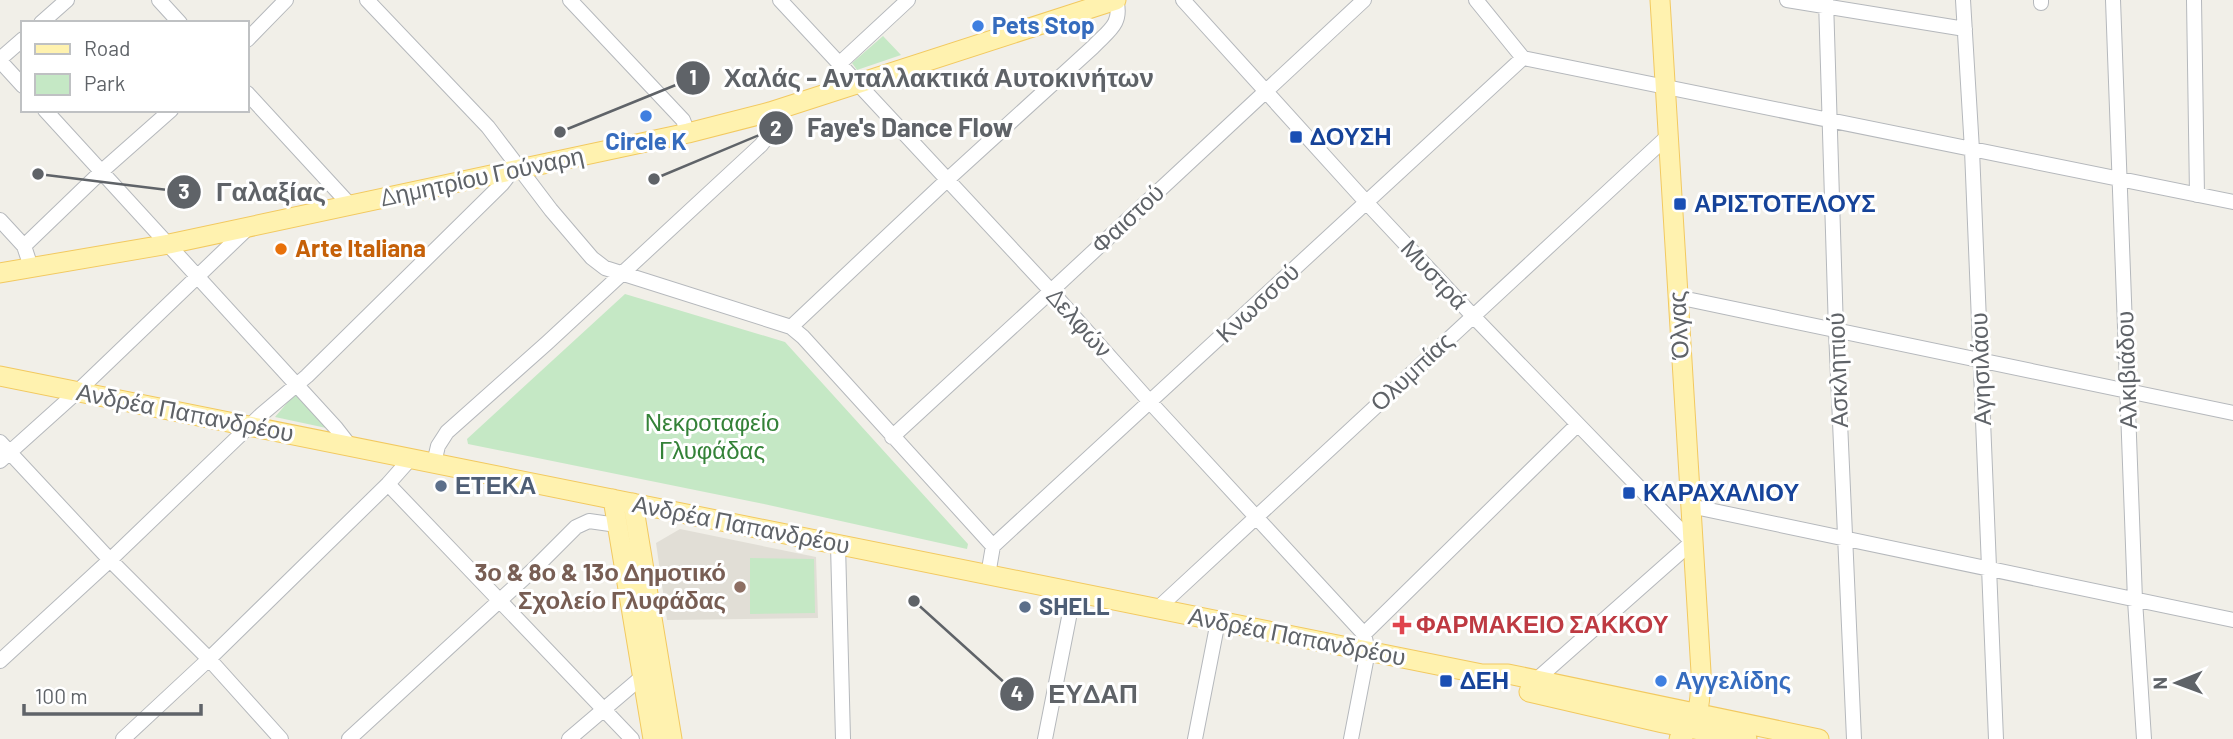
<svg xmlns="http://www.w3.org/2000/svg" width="2233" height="739" font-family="Barlow,sans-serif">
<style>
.education{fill:#e1ded6}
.green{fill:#c5e8c5}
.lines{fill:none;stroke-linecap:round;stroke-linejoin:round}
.minor-casing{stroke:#b5b8bc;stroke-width:16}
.major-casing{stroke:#f2c960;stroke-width:21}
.minor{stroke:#fff;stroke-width:14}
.major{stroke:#fff2af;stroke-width:19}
.shop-dot{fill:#3f7fe0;stroke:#fff;stroke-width:2.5}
.transit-dot{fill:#1a4fb4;stroke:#fff;stroke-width:2.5}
.food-dot{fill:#e8710a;stroke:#fff;stroke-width:2.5}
.service-dot{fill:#5c6f8a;stroke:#fff;stroke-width:2.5}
.education-dot{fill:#8d6e63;stroke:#fff;stroke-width:2.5}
.health-dot{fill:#e0444e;stroke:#fff;stroke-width:2.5}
.labels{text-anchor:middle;stroke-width:6;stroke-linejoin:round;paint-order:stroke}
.shop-label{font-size:24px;font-weight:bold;fill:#366cbe;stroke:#fff;text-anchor:start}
.transit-label{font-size:24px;font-weight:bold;fill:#164399;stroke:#fff;text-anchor:start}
.street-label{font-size:24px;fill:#5f6368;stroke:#fff}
.food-label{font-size:24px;font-weight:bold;fill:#c56008;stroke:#fff;text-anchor:start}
.park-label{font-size:24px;fill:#348238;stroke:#fff}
.service-label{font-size:24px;font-weight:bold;fill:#4e5e75;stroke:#fff;text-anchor:start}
.education-label{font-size:24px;font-weight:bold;fill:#785e54;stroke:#fff;text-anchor:end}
.health-label{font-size:24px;font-weight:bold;fill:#be3a42;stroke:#fff;text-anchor:start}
.leader{fill:none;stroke:#5f6368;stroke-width:2.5}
.callout-dot{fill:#5f6368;stroke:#fff;stroke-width:2.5}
.mark-label{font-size:21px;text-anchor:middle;font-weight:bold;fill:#fff}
.callout-label{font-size:26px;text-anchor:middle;font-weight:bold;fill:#5f6368;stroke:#fff;stroke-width:6;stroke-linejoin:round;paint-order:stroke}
</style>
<rect width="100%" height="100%" fill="#f1efe8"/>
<path class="education" d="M680,529L816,557L818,618L667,620L656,543Z"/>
<path class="green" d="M883,36L901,55L857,70L852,63Z
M625,294L785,342L968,544L967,549L764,504L468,444L467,439Z
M299,389L331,429L275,417Z
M750,558L814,559L815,613L750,614Z"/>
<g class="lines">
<g class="minor-casing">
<path id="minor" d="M159,0L180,23
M367,0L488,127L551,210L592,258L605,268L791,327L803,337L993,546L988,575
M570,0L683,120L688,133
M780,0L1051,291L1150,402L1364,634L1368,651L1351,739
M1183,0L1367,203L1473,316L1692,542L1536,680
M1476,0L1523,58L2233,202
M1787,0L1965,29
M1826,0L1836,331L1854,739
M1963,0L1972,150L1996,739
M2041,0V3
M2113,0L2135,600L2144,739
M2194,0L2197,195
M41,23L67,0
M247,40L286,0
M0,59L23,39
M0,61L23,86
M839,64L908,0
M247,93L351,206
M45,110L336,428L350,446
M0,220L24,246L31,267
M24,246L102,171L171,110
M1677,297L2233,413
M791,327L947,180L1093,47C1108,31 1123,24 1116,0
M892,437L1051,291L1364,0
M0,442L110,560L209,659L281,739
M0,461L78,391L248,228
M434,463L438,446L447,432L547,343L761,145C770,134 773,127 770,112
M388,484L632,739
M1690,506L2233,620
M838,545L843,739
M993,546L1523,58
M1157,609L1668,136
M1364,634L1577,425
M0,661L110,560L262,414L307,376L502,184L512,171
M123,739L209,659L388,484L411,458
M349,739L534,569L576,527L589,521L617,525
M569,739L643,676
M1045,739L1074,592
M1195,739L1218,621"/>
</g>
<g class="major-casing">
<path id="major" d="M1660,0L1701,672C1700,703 1702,716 1679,739
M0,273L169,244L688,133L770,112L1116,0
M0,376L1482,674H1508L1819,739
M613,499L653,739
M633,503L672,739
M1529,692L1663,723L1747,739"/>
</g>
<use href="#minor" class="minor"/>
<use href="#major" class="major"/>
</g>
<g class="shop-dot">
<circle cx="978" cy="26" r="7"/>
<circle cx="646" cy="116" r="7"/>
<circle cx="1661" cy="681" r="7"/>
</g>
<g class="transit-dot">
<rect x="1289" y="130" width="14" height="14" rx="3.5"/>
<rect x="1673" y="197" width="14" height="14" rx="3.5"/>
<rect x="1622" y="486" width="14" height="14" rx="3.5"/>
<rect x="1439" y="674" width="14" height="14" rx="3.5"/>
</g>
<circle class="food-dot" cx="281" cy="249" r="7"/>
<g class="service-dot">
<circle cx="441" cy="486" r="7"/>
<circle cx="1025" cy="607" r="7"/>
</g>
<circle class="education-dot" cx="740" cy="587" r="7"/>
<path class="health-dot" d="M1398.5 614.5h7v7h7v7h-7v7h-7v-7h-7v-7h7z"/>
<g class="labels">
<g class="shop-label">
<text x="992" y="34">Pets Stop</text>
<text x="646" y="150" text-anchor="middle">Circle K</text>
<text x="1675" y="689">Αγγελίδης</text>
</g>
<g class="transit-label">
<text x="1310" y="145">ΔΟΥΣΗ</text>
<text x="1694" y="212">ΑΡΙΣΤΟΤΕΛΟΥΣ</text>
<text x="1643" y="501">ΚΑΡΑΧΑΛΙΟΥ</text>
<text x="1460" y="689">ΔΕΗ</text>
</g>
<g class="street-label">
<text transform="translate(482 177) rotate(-12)" y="8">Δημητρίου Γούναρη</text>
<text transform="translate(1128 219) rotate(-43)" y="8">Φαιστού</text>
<text transform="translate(1434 275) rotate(47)" y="8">Μυστρά</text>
<text transform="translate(1258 303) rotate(-43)" y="8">Κνωσσού</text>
<text transform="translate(1079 323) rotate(48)" y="8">Δελφών</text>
<text transform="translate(1679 325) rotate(-93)" y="8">Όλγας</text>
<text transform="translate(1981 369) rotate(-92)" y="8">Αγησιλάου</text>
<text transform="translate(1838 370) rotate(-92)" y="8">Ασκληπιού</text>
<text transform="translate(2127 370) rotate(-92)" y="8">Αλκιβιάδου</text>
<text transform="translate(1412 372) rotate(-43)" y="8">Ολυμπίας</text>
<text transform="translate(185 413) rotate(11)" y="8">Ανδρέα Παπανδρέου</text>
<text transform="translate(741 525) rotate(11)" y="8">Ανδρέα Παπανδρέου</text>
<text transform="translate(1297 637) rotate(11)" y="8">Ανδρέα Παπανδρέου</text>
</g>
<g class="food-label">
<text x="295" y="257">Arte Italiana</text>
</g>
<g class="park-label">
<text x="712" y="431">Νεκροταφείο<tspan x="712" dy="28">Γλυφάδας</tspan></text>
</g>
<g class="service-label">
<text x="455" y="494">ΕΤΕΚΑ</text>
<text x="1039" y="615">SHELL</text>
</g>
<g class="education-label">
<text x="726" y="581">3ο &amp; 8ο &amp; 13ο Δημοτικό<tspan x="726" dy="28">Σχολείο Γλυφάδας</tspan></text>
</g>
<g class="health-label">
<text x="1416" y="633">ΦΑΡΜΑΚΕΙΟ ΣΑΚΚΟΥ</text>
</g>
</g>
<path class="leader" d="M560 132L693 78M654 179L776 128M38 174L184 192M914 601L1017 694"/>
<g class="callout-dot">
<circle cx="560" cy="132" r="7"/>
<circle cx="654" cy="179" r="7"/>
<circle cx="38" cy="174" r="7"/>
<circle cx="914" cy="601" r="7"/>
<circle cx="693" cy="78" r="18"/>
<circle cx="776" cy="128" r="18"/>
<circle cx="184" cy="192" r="18"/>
<circle cx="1017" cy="694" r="18"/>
</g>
<g class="mark-label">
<text x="693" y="85">1</text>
<text x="776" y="136">2</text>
<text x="184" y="199">3</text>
<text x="1017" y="701">4</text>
</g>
<g class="callout-label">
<text x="939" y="87">Χαλάς - Ανταλλακτικά Αυτοκινήτων</text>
<text x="910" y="137">Faye's Dance Flow</text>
<text x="271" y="201">Γαλαξίας</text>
<text x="1093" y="703">ΕΥΔΑΠ</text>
</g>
<rect x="21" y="21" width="228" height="91" fill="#ffffff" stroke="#bfc1c3" stroke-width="2"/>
<rect x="35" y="44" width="35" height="10" fill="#fff2af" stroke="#bfc1c3" stroke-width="2"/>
<text x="84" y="56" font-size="21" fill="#5f6368">Road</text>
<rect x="35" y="74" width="35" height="21" fill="#c5e8c5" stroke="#bfc1c3" stroke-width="2"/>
<text x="84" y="91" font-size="21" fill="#5f6368">Park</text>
<g transform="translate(2177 683) rotate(269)" stroke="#ffffff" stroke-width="5" paint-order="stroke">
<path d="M0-5L12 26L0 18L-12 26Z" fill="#5f6368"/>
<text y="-10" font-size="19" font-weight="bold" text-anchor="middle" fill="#5f6368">N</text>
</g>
<path d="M24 704v10h177v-10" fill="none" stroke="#5f6368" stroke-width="3.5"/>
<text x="35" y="704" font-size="21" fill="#5f6368" stroke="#ffffff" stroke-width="5" paint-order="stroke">100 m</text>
</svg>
